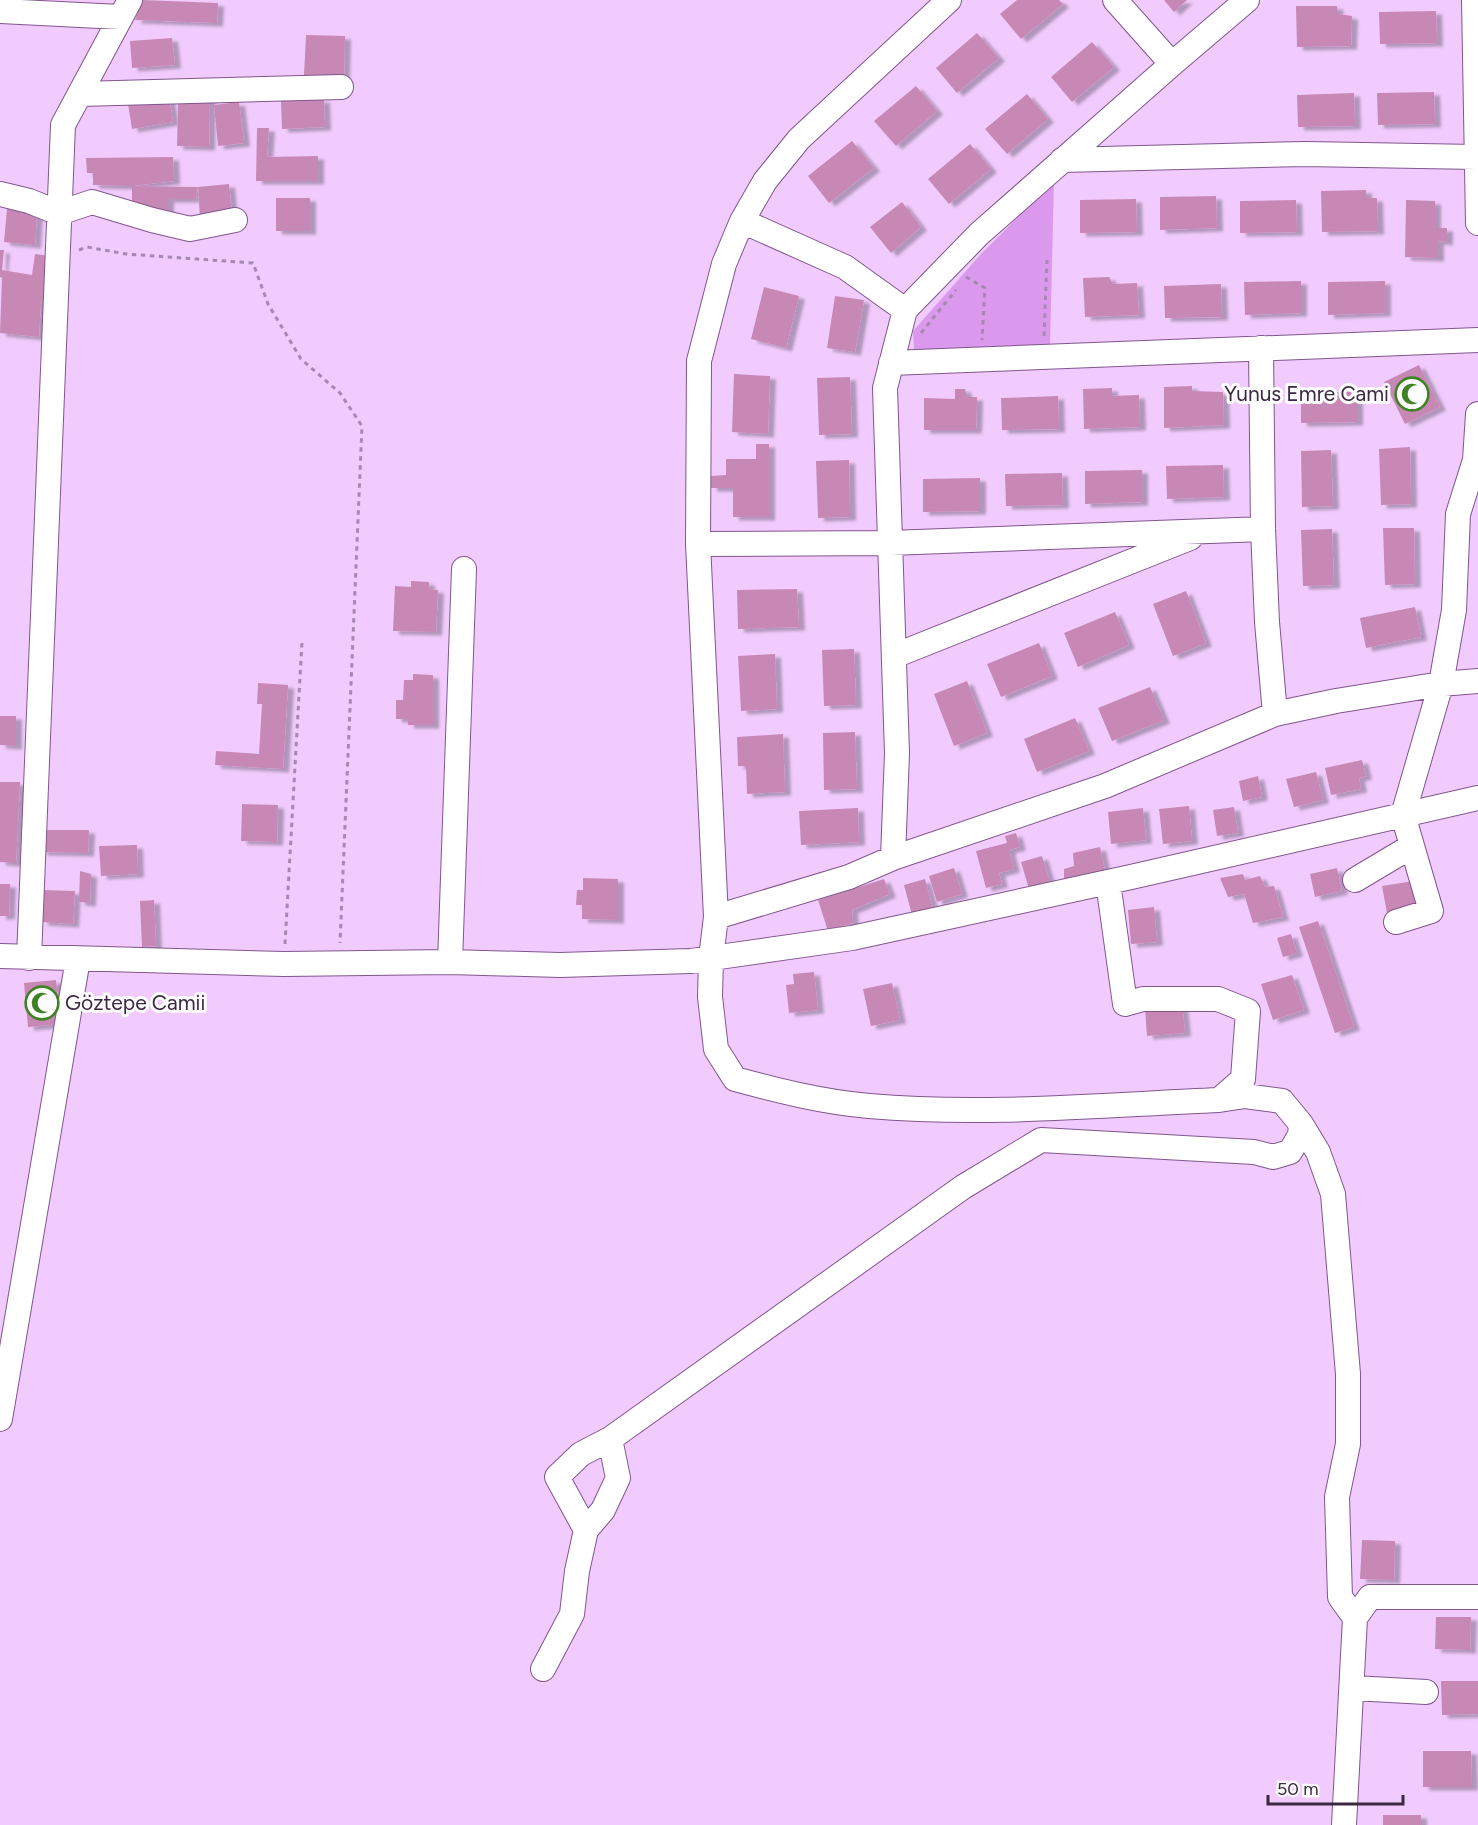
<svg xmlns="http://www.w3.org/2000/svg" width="1478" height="1825" font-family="Figtree,sans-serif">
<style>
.green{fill:#db99ee}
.building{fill:#c888b5;filter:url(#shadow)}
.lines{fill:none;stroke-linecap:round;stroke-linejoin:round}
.minor-casing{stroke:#81568d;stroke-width:26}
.path{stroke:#a688b0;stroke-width:3;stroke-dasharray:4.5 4.5;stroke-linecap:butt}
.minor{stroke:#fff;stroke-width:24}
.labels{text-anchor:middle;stroke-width:6;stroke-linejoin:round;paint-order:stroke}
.poi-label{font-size:21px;fill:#3b2841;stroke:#fbfcfb;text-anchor:end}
</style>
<defs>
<filter id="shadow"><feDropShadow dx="6" dy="3.5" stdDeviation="1.5" flood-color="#0004"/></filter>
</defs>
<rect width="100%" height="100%" fill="#f1cbfd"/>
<path class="green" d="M1054,181L1050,346L914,350L913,331L981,254Z"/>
<path class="building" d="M142,0L218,3L217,23L135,20Z
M1017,0H1059L1063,4L1021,39L1000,14Z
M1164,0H1187L1174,12Z
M1296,6H1337L1338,14L1352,16L1351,46L1297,47Z
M1436,11L1437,43L1380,44L1379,12Z
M977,33L999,58L957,93L936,68Z
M306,35L345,36L344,76L304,75Z
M172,38L175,65L132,68L130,41Z
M1092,42L1114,67L1072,102L1051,77Z
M916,86L937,111L896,146L874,121Z
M1434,92L1435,124L1378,125L1377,93Z
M1354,93L1355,126L1298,127L1297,95Z
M1027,94L1048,119L1007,154L985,129Z
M192,95L210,96L209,147L177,146L178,104H192Z
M169,97L173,122L132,129L128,104Z
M324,99L325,127L282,129L281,101Z
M239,102L244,143L218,146L214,105Z
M257,128H269L267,157L318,156V181H256Z
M852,141L874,168L829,203L808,176Z
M970,144L991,169L949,204L928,179Z
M173,157L174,181L132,186L198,187L196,199H168V213H157V207H132V186L93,185V173H87L86,158Z
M229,184L232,215L200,218L198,187Z
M1366,190V198H1377L1378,231L1322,232L1321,191Z
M1216,196L1217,228L1160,230V197Z
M276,198H310V231H276Z
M1136,199L1137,232L1080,233V200Z
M1296,200L1297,232L1240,233V201Z
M1406,200L1435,201V228H1447V242L1438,241V258L1405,257Z
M902,202L921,227L891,253L870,227Z
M7,209L37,212L35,245L4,242Z
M0,250H4L2,270L32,275L35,254L49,256L48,299L41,300L39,337L0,333L2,278L0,277Z
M1109,277L1113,284L1137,283L1139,315L1085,317L1083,278Z
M1301,281V313L1245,315L1244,282Z
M1385,281V313L1328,315V282Z
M1221,284L1222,317L1165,318L1164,286Z
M764,287L799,296L786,348L751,339Z
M835,296L864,300L855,352L827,348Z
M1419,365L1440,407L1405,424L1384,382Z
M734,374L770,376L768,434L732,432Z
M850,377L852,434L819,435L817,378Z
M1192,386V391L1223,392L1224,425L1164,428V387Z
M1112,388V396L1139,395L1140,427L1084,429L1083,389Z
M955,389H965L967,397H977L976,430H924V398L955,399Z
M1301,392H1357V422L1301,423Z
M1058,396L1059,429L1002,430L1001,398Z
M756,444H769V517H733V488H711V476L726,475V459H756Z
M1410,447L1411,504L1381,505L1379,449Z
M1331,450L1333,506L1302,507L1301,451Z
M849,460L850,517L818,518L816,461Z
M1223,465L1224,497L1167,499L1166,466Z
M1142,470V502L1085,504V471Z
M1062,473L1063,505L1006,506L1005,474Z
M980,478V511L923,512V479Z
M1383,528H1414L1415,584L1385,585Z
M1332,529L1334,585L1303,586L1301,530Z
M411,581L429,582V589L438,590L436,632L393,631L395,586L411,587Z
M797,589L799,627L738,629L737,590Z
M1186,591L1206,643L1173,656L1153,604Z
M1415,607L1421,637L1366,648L1360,618Z
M1115,612L1129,645L1078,667L1064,633Z
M1039,643L1052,676L1001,697L987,664Z
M854,649L856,705L824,706L822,650Z
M775,654L777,709L741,711L738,656Z
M413,674L433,675V725H408V719H396V700H403L404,680H413Z
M967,681L987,733L954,746L934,694Z
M258,683L288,685L283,769L215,765L216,751L259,754L262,704H257Z
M1150,687L1164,720L1112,741L1098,708Z
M0,716H16V746L0,745Z
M1075,718L1089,751L1037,772L1024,739Z
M855,732L857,789L824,790L823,733Z
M783,734L785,792L747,794L746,766H738L737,737Z
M1362,760L1366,776L1359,778L1361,789L1331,795L1325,768Z
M1316,772L1323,800L1294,807L1286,779Z
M1258,776L1262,797L1243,801L1239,781Z
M0,782H20L16,863L0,862Z
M242,804L278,805L277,842L241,841Z
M1189,806L1192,841L1163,844L1159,809Z
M1234,807L1238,833L1217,836L1213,810Z
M858,808L859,842L801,845L799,811Z
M1143,808L1146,840L1111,844L1108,812Z
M42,830H89L88,853L41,852Z
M1016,833L1020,847L1009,850L1014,869L999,873L1002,884L986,888L976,851L1007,843L1005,836Z
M137,845L138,874L101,876L99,846Z
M1100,847L1105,871L1064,881V869L1074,866L1073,853Z
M1042,856L1050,883L1029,889L1021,862Z
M954,868L962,894L937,902L929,876Z
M1337,868L1342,891L1315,897L1310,874Z
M80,871L91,874L90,903L79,902Z
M1243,874L1245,880L1260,876L1265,887L1274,886L1283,917L1253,923L1244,894L1228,897L1220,878Z
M583,878L618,879V920L582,919V905H576L577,890H583Z
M884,879L890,894L852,910L853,923L828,931L818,900Z
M925,879L933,909L912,915L904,885Z
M1414,881L1419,908L1387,913L1382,886Z
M0,884H10L9,916H0Z
M43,890L75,891L73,924L42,922Z
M154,900L156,946L142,947L140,901Z
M1154,907L1157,942L1131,944L1128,910Z
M1318,921L1354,1027L1335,1033L1299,927Z
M1291,934L1297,953L1283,957L1277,938Z
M814,972L818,1010L789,1013L786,985L794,984L793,974Z
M1292,975L1304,1010L1273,1020L1261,984Z
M56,980L60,1024L28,1027L24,983Z
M892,983L900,1020L871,1026L863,989Z
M1182,1004L1185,1033L1147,1036L1145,1008Z
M1362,1540L1395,1541L1394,1580L1360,1579Z
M1436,1617H1471L1470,1650L1435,1649Z
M1441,1681H1478V1714L1442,1715Z
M1423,1751H1471L1472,1787H1423Z
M1383,1815H1421V1825H1383Z"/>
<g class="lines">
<g class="minor-casing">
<path id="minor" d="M1115,0L1172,64
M1474,0L1478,223
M0,11L120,17
M80,94L341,87
M1062,160L1305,154L1477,157
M0,194L29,201L59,213L92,202L152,220L190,229L235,220
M742,221L845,267L905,310
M1261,348L1263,529L1267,622L1275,714
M891,363L1478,340
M698,544L890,543L1263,529
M894,656L1190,538
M893,858L897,753L885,388L905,310L979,234L1172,64L1247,0
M1355,880L1412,846
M1108,882L1125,1004L1143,999H1218L1248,1011L1243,1079L1219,1100
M716,917L849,877L893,858L1105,786L1275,714L1336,701L1441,684L1478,681
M1396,922L1431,911L1403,815L1441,684L1454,610L1458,514L1475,460L1478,414
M0,956L284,964L450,962L560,965L691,961L852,938L1131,877L1478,798
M29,958L63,125L130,0
M450,962L464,569
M1301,1124L1318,1152L1333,1194L1348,1374V1444L1337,1497L1340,1597L1355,1618
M0,1419L78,959
M586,1530L603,1510L618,1478L610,1439L963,1187L1041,1140L1254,1152L1273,1157L1290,1152L1300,1135L1301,1124L1282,1101L1245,1096L1219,1100C1103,1105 985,1116 869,1106C823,1102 779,1091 735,1079L716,1049L710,997L711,958L716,917L698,544L699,361L724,264L742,221L765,181L799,139L949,0
M543,1669L572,1614L577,1571L586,1530L557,1477L581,1454L610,1439
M1353,1688L1426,1692
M1344,1825L1355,1618L1370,1597H1478"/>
</g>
<path class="path" d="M79,250L87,247L126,254L253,263L268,304L301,359L340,393L362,426L340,943
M966,277L985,288L982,340
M921,333L956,290
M1044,336L1047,260
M285,944L302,642"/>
<use href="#minor" class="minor"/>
</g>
<defs>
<g id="mosque-ring" transform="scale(1.725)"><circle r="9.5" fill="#fbfcfb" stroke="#3f8225" stroke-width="1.5"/><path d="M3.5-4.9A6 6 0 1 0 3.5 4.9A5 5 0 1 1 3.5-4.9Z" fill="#3f8225"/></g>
</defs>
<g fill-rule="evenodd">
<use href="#mosque-ring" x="1412" y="394"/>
<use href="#mosque-ring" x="42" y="1003"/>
</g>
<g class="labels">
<g class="poi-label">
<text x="1389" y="401">Yunus Emre Cami</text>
<text x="65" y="1010" text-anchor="start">Göztepe Camii</text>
</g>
</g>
<path d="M1268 1795v9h135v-9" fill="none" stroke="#3b2841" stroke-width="3"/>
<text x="1277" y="1795" font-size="18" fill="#3b2841" stroke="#fbfcfb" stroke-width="4.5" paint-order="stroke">50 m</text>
</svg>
